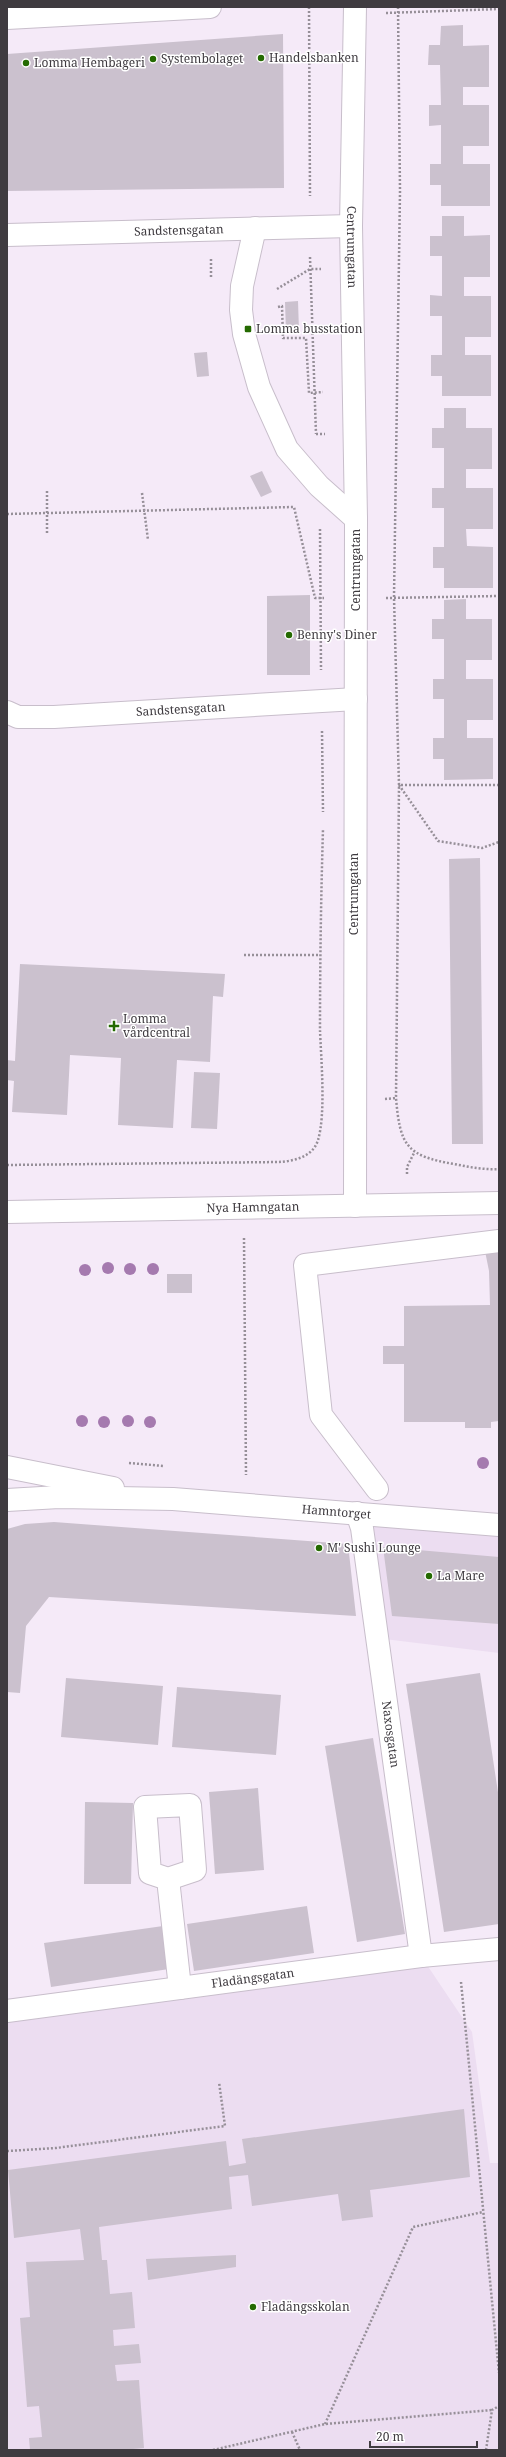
<svg xmlns="http://www.w3.org/2000/svg" width="506" height="2457" font-family="'Noto Serif',serif">
<style>
.built{fill:#ecddf1}
.building{fill:#cbc1ce}
.lines{fill:none;stroke-linecap:round;stroke-linejoin:round}
.minor-casing{stroke:#c8becb;stroke-width:24}
.path{stroke:#968f98;stroke-width:2.5;stroke-dasharray:2 2;stroke-linecap:butt}
.minor{stroke:#fff;stroke-width:22}
.tree{fill:#a57aaf}
.poi-dot{fill:#246a01;stroke:#fff;stroke-width:1.5}
.labels{text-anchor:middle;stroke-width:3;stroke-linejoin:round;paint-order:stroke}
.poi-label{font-size:12px;fill:#3f3b40;stroke:#fff;text-anchor:start}
.street-label{font-size:12px;fill:#3f3b40;stroke:#fff}
</style>
<rect width="100%" height="100%" fill="#f5eaf8"/>
<path class="built" d="M357,1513L499,1525V1653L376,1638Z
M421,1956L472,2032L490,2163H499V2450H7V2011Z"/>
<path class="building" d="M463,25V46L489,45V87H463V105H489V146H463V164H490V206H441V185H430V164H441V125L429,126V105H441L440,65H428L429,45H440L441,26Z
M283,34L284,188L7,191V54Z
M442,216H464V236L490,235V277H464V296H491V337H465V355H491V396H442V376H431V355H442V316H430V295L442,296V256H430V236H442Z
M298,301L299,331L286,332L285,302Z
M207,352L209,376L197,377L194,353Z
M444,408H466V428H492V469H466V488H493V529H466L467,546L493,547V588H444V568H433V547H444V508H432V488H444V448H432V428H444Z
M262,471L272,492L261,497L250,476Z
M310,595V675H267V596Z
M466,599V619H492V660H466V679H493V720H467V738H493V779L444,780V759H433V738H444V699H433V679H444V639H432V619H444V600Z
M480,858L483,1144H452L449,859Z
M20,964L225,974L223,997L213,996L210,1062L177,1060L173,1128L118,1125L121,1058L70,1055L67,1115L12,1112L14,1081L7,1080V1060L15,1061Z
M194,1072L220,1073L217,1129L191,1128Z
M499,1249V1421L491,1422V1428H465V1422H404V1364H383V1346H404V1306L490,1305L489,1271L485,1251Z
M167,1274H192V1293H167Z
M54,1522L348,1544L356,1616L49,1597L26,1626L20,1693L7,1692V1529L25,1524Z
M383,1547L499,1557V1624L392,1616Z
M480,1673L499,1799V1924L444,1932L406,1684Z
M66,1678L163,1686L158,1745L61,1737Z
M177,1687L281,1695L276,1755L172,1747Z
M373,1738L405,1934L357,1942L325,1746Z
M258,1788L264,1870L215,1874L209,1792Z
M85,1802L133,1803L131,1884H84Z
M307,1906L314,1953L194,1971L187,1924Z
M163,1926L169,1969L51,1987L44,1943Z
M464,2109L470,2177L370,2190L373,2217L342,2221L338,2194L252,2206L248,2175L229,2177L232,2209L99,2227L102,2260H107L110,2294L132,2292L135,2328L113,2330L114,2346L139,2344L141,2363L115,2365L117,2381L139,2380L144,2448L122,2450H30L29,2438L42,2437L39,2406L27,2407L20,2318L30,2317L26,2262L84,2260L80,2229L14,2238L8,2170L226,2141L229,2166L246,2163L242,2139Z
M236,2255V2267L148,2280L146,2259Z"/>
<g class="lines">
<g class="minor-casing">
<g id="minor">
<path id="s1" d="M355,7L351,226L356,519L355,1206"/>
<path d="M7,18L210,7"/>
<path d="M255,228L242,286L241,310L244,334L259,387L287,449L319,486L356,519"/>
<path id="s2" d="M7,235L351,226"/>
<path id="s3" d="M7,712L18,717H54L356,699"/>
<path id="s4" d="M7,1212L499,1203"/>
<path d="M7,1467L113,1488"/>
<path d="M377,1489L321,1415L305,1265L499,1241"/>
<path id="s5" d="M7,1500L59,1497L173,1499L499,1525"/>
<path id="s6" d="M357,1513L362,1528L421,1956"/>
<path d="M168,1879L150,1873L145,1807L190,1805L195,1870L168,1879L180,1988"/>
<path id="s7" d="M7,2011L421,1956L499,1949"/>
</g>
</g>
<path class="path" d="M309,7L310,196
M398,7L400,191L394,597L399,785L396,1098C400,1145 406,1156 454,1164C469,1167 484,1170 499,1169
M386,13L499,9
M310,257L316,434
M211,259V278
M277,289L310,269H321
M278,307L282,306L283,338H306L309,393L323,392
M316,434H325
M47,491V533
M142,493L148,540
M7,514L294,507L315,598H324
M320,529L321,670
M386,598L499,596
M322,731L323,812
M499,785H399L438,841L482,848L499,842
M244,955H319
M385,1099L396,1098
M7,1165L279,1162C294,1161 313,1157 318,1140C326,1114 321,1058 320,1030C320,963 321,896 323,829
M407,1174V1167L414,1153
M244,1238L246,1475
M129,1463L164,1466
M461,1982L499,2373
M7,2151L56,2148L225,2126L219,2082
M325,2424L413,2227L483,2212
M292,2432L300,2450
M213,2450L325,2424L492,2410
M486,2450L492,2410L499,2406"/>
<use href="#minor" class="minor"/>
</g>
<g class="tree">
<circle cx="108" cy="1268" r="6"/>
<circle cx="130" cy="1269" r="6"/>
<circle cx="153" cy="1269" r="6"/>
<circle cx="85" cy="1270" r="6"/>
<circle cx="82" cy="1421" r="6"/>
<circle cx="128" cy="1421" r="6"/>
<circle cx="104" cy="1422" r="6"/>
<circle cx="150" cy="1422" r="6"/>
<circle cx="483" cy="1463" r="6"/>
</g>
<g class="poi-dot">
<circle cx="261" cy="58" r="4"/>
<circle cx="153" cy="59" r="4"/>
<circle cx="26" cy="63" r="4"/>
<rect x="244" y="325" width="8" height="8" rx="2"/>
<circle cx="289" cy="635" r="4"/>
<path d="M112 1020h4v4h4v4h-4v4h-4v-4h-4v-4h4z"/>
<circle cx="319" cy="1548" r="4"/>
<circle cx="429" cy="1576" r="4"/>
<circle cx="253" cy="2307" r="4"/>
</g>
<g class="labels">
<g class="poi-label">
<text x="269" y="62">Handelsbanken</text>
<text x="161" y="63">Systembolaget</text>
<text x="34" y="67">Lomma Hembageri</text>
<text x="256" y="333">Lomma busstation</text>
<text x="297" y="639">Benny's Diner</text>
<text x="123" y="1023">Lomma<tspan x="123" dy="14">vårdcentral</tspan></text>
<text x="327" y="1552">M' Sushi Lounge</text>
<text x="437" y="1580">La Mare</text>
<text x="261" y="2311">Fladängsskolan</text>
</g>
<g class="street-label">
<text dy="4" stroke="none"><textPath href="#s2" startOffset="172">Sandstensgatan</textPath></text>
<text dy="4" stroke="none"><textPath href="#s1" startOffset="240">Centrumgatan</textPath></text>
<text transform="translate(356 570) rotate(-90)" y="4">Centrumgatan</text>
<text dy="4" stroke="none"><textPath href="#s3" startOffset="175">Sandstensgatan</textPath></text>
<text transform="translate(354 894) rotate(-90)" y="4">Centrumgatan</text>
<text dy="4" stroke="none"><textPath href="#s4" startOffset="246">Nya Hamngatan</textPath></text>
<text dy="4" stroke="none"><textPath href="#s5" startOffset="330">Hamntorget</textPath></text>
<text dy="4" stroke="none"><textPath href="#s6" startOffset="224">Naxosgatan</textPath></text>
<text dy="4" stroke="none"><textPath href="#s7" startOffset="248">Fladängsgatan</textPath></text>
</g>
</g>
<rect width="506" height="2457" fill="none" stroke="#3f3b40" stroke-width="16"/>
<path d="M370 2441v6h107v-6" fill="none" stroke="#3f3b40" stroke-width="2"/>
<text x="376" y="2441" font-size="12" fill="#3f3b40" stroke="#ffffff" stroke-width="3" paint-order="stroke">20 m</text>
</svg>
